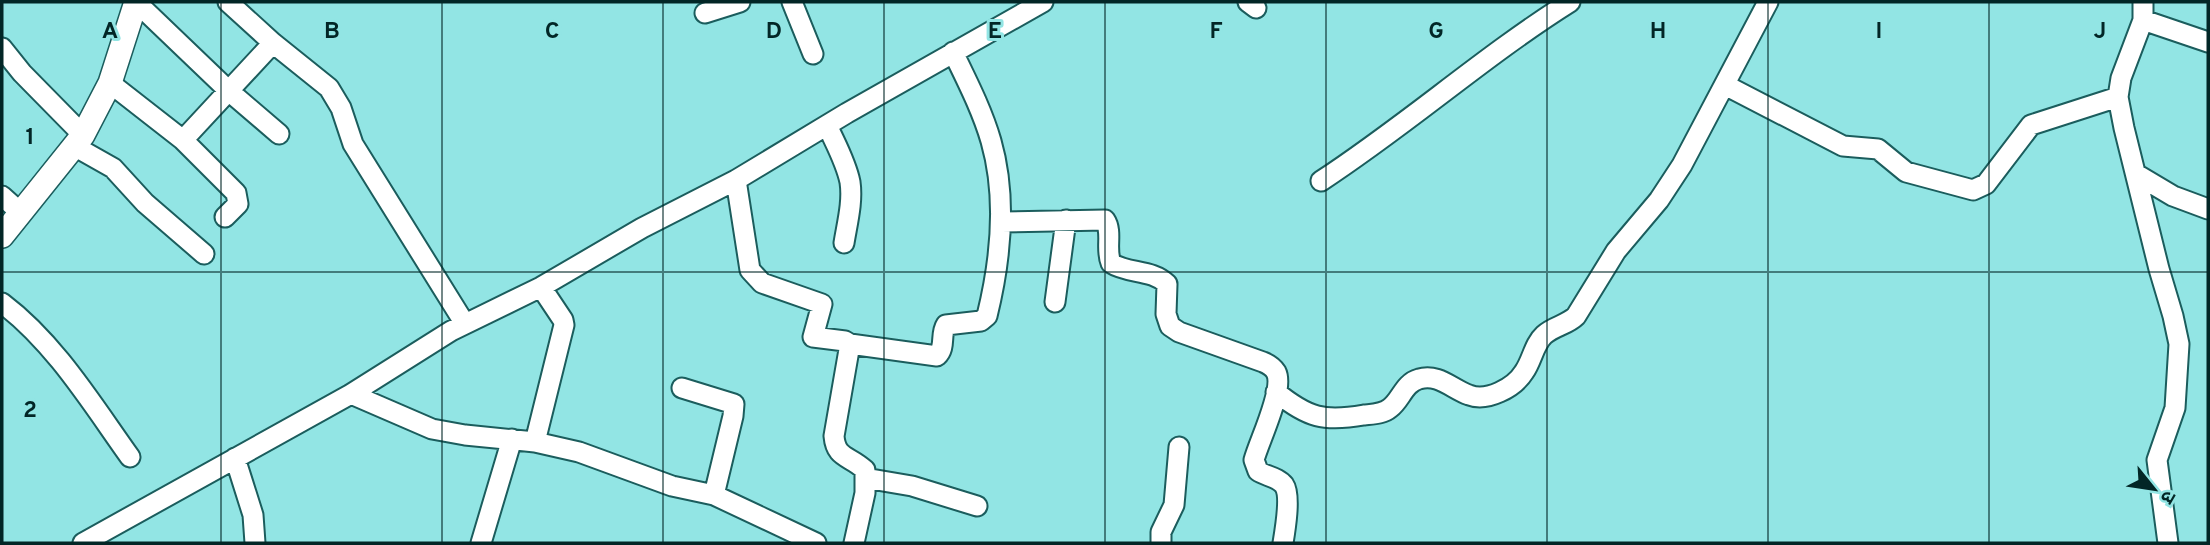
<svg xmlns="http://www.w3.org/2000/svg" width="2210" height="545" font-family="Overpass,'Noto Sans Devanagari',sans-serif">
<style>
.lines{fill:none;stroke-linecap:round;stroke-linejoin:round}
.minor-casing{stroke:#1b5d5d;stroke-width:23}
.tertiary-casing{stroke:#1b5d5d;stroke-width:26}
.minor{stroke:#fff;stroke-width:19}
.tertiary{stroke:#fff;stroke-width:23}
.grid{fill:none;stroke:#022626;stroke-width:2;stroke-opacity:0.55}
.grid-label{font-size:23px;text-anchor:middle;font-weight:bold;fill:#022626;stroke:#92e5e4;stroke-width:6;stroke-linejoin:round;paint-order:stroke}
</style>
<rect width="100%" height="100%" fill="#92e5e4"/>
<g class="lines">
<g class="minor-casing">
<path id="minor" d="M136,2L230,92L279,134
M228,2L273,43L329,88L341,108L353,144L465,324
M792,2L813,54
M1248,2L1256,8
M2143,2V20L2121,78L2118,97L2124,128L2159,269L2173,316L2179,344L2175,408L2157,460L2168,543
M705,13L740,2
M2143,20L2208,42
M2,48L22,73L83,135
M110,83L183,140L236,193L238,204L225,217
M1725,85L1843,146L1878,149L1906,172L1973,190L1986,184L2031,125L2118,97
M827,125C835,143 846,162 850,182C853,202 847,224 844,243
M183,140L273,43
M74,146L113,168L145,203L204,254
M2136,174L2173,196L2208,209
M736,180L750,270L762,283L822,304L813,337L845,341L850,344L834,436C836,459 849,455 865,470V493L854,543
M1321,181C1407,125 1484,56 1570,2
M2,196L21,213
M1002,222L1105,220C1113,232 1105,249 1111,263C1128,274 1152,269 1167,284L1166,314L1170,326L1179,332L1263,362C1268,364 1273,367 1276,372C1285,389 1259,441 1254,460L1258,471C1265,476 1278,477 1284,485C1291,495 1285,531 1283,543
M1055,302L1066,220
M2,303C55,343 92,404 130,457
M850,344L937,356C946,348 940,334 946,325L981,321L987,316C1001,259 1007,197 991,141C982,110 967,81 953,52
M682,388L734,404L733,416L714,495
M1276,392C1308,418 1324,422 1364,415C1373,414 1383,414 1390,408C1401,400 1404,383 1419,379C1438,373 1452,389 1469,395C1487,402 1514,388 1524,372C1532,361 1534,344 1544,335C1554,326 1567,325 1576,316L1616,251L1659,200L1682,165L1768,2
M351,394L432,429L465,435L535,442L579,452L672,486L714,495L816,543
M535,442L564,325L563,320L541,287
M235,458L253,515L255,543
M865,478L912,486L977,506
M83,543L351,394L451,331L541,287L642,228L736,180L847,113L1043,2
M481,543L512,439
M1161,543V532L1174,505L1179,447"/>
</g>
<g class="tertiary-casing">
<path id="tertiary" d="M2,236L83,135L110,83L136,2"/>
</g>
<use href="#minor" class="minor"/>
<use href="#tertiary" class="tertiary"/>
</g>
<path class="grid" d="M221,2V543M442,2V543M663,2V543M884,2V543M1105,2V543M1326,2V543M1547,2V543M1768,2V543M1989,2V543M2,272H2208"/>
<g class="grid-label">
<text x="110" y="38">A</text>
<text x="332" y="38">B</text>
<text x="552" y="38">C</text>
<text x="774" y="38">D</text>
<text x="995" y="38">E</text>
<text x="1216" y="38">F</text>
<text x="1436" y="38">G</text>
<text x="1658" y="38">H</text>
<text x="1879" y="38">I</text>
<text x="2100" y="38">J</text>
<text x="30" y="144">1</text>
<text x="30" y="417">2</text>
</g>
<rect width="2210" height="545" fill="none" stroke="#022626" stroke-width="7"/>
<g transform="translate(2154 489) rotate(120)" stroke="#92e5e4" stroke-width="5" paint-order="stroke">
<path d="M0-5L12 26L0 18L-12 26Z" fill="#022626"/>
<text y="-10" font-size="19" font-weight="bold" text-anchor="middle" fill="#022626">उ</text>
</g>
</svg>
